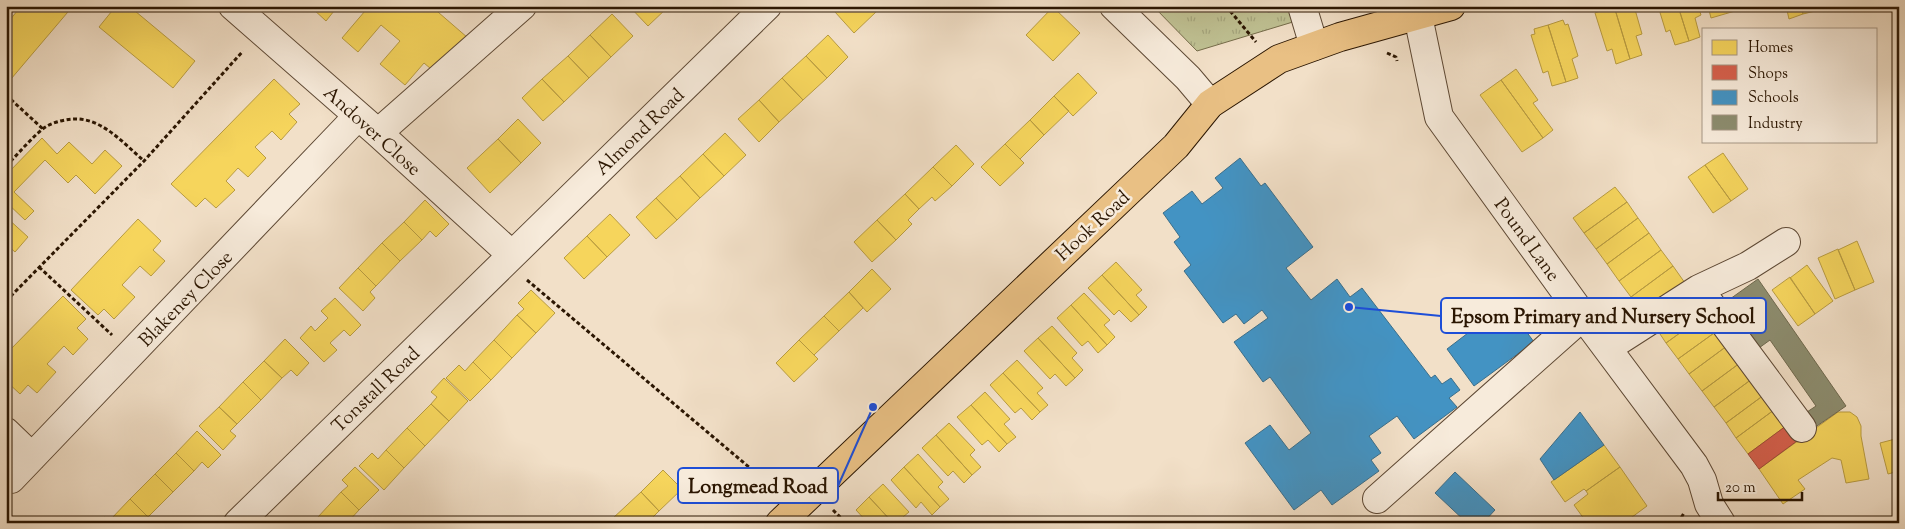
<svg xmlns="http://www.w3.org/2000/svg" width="1905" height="529" font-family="'Sorts Mill Goudy',serif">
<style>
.grass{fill:url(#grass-tufts);stroke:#756c4a}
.homes{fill:#f6d55c;stroke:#b99c41}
.shops{fill:#d6604d;stroke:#a34a36}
.schools{fill:#4393c3;stroke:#3c6e89}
.industry{fill:#8c8c6e;stroke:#6f694e}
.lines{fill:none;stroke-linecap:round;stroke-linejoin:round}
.stream{stroke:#6f7972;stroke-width:9}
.minor-casing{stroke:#5d4834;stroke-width:30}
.major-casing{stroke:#2b1602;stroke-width:30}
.path{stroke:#2b1602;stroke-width:3;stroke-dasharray:4 2.5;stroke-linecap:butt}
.minor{stroke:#f7ebdb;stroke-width:28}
.major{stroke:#e9c084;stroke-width:28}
.labels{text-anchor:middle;stroke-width:5;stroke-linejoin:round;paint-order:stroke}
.street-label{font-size:19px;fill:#2b1602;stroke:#f7ebdb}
.leader{fill:none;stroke:#1d4ed8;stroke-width:2}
.callout-dot{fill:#1d4ed8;stroke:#f7ebdb;stroke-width:2}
.callout{fill:#f7ebdb;stroke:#1d4ed8;stroke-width:2}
.callout-label{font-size:20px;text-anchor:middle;font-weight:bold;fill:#2b1602}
</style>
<defs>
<pattern id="grass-tufts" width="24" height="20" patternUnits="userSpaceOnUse" patternTransform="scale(1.25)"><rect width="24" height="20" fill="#bfc193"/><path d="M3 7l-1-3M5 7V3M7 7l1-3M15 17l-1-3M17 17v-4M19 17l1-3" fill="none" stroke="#a4a57d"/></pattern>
</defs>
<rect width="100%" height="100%" fill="#f2e0c8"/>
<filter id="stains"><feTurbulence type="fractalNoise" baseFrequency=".004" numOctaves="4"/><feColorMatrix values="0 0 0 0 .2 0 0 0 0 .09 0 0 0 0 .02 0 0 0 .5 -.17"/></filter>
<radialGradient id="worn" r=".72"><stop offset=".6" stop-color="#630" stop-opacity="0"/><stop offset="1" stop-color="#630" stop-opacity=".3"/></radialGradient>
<path class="grass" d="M1153,6H1313L1316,15L1197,51Z"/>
<path class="homes" d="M21,6H73L11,79L6,75V25Z
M116,6H129L195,61L173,88L99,27Z
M314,6H338L326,21L312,8Z
M360,6H431L468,38L437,74L424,63L405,85L380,64L400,41L381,25L358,52L342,38L365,11Z
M629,6H667L668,7L648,26Z
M841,6H873L877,11L854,33L835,12Z
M873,6H883L877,11Z
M1614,6L1630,59L1616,64L1612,49L1607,51L1595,13L1600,11L1598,7Z
M1614,6H1634L1642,34L1636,36L1642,55L1630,59Z
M1658,6H1678L1689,41L1675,45L1670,30L1666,32Z
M1678,6H1698L1701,15L1695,18L1700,37L1689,41Z
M1708,6H1733L1735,11L1711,18Z
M1733,6H1752L1735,11Z
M1786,6H1801L1803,14L1789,19Z
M1801,6H1814L1815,11L1803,14Z
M1053,7L1080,33L1053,61L1026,35Z
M612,14L633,36L611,57L590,35Z
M1563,20L1565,25L1568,24L1578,56L1572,59L1578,78L1566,82L1548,25Z
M1548,25L1566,82L1552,86L1548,71L1543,73L1531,35L1535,34L1534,29Z
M590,35L611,57L589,78L568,56Z
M828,35L848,57L827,78L806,56Z
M568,56L589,78L564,102L542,79Z
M806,56L827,78L803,100L782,78Z
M1516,69L1538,100L1533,103L1553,130L1543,138L1501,80Z
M1078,73L1097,93L1073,116L1054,96Z
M782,78L803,100L779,122L759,100Z
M274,79L300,104L289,114L297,122L281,140L272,131L255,147L266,158L248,177L238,168L226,181L235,190L216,208L205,198L196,207L171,184Z
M542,79L564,102L543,121L522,98Z
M1501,80L1543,138L1522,152L1480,95Z
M1054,96L1069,111L1044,135L1030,120Z
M759,100L779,122L759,142L738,119Z
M518,119L541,143L521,163L498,139Z
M1030,120L1044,135L1020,159L1005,144Z
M725,133L746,155L724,176L703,154Z
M42,138L57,154L69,142L92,164L105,150L122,166L95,194L76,175L68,183L45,160L14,192L34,211L25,220L6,202V175Z
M498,139L521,163L490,193L467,168Z
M1005,144L1024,163L1000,186L981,167Z
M956,145L974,164L952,186L933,167Z
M1723,153L1748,189L1731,201L1705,165Z
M703,154L724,176L700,198L680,176Z
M1705,165L1731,201L1713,213L1688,177Z
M933,167L952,186L935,201L932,197L919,209L905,194Z
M680,176L700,198L677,220L656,198Z
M1615,187L1627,202L1584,233L1573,218Z
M905,194L919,209L908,220L912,224L896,240L877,220Z
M656,198L677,220L656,239L636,217Z
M425,200L449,224L436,237L430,231L422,240L404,222Z
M1627,202L1638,218L1596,249L1584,233Z
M610,214L630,235L607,257L587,236Z
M6,217L28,237L15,252L6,244Z
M1638,218L1649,233L1607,264L1596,249Z
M138,219L161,241L153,250L165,261L151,276L140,266L122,285L135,297L114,319L104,309L98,315L71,290Z
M877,220L896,240L872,262L854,242Z
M404,222L422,240L400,261L382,243Z
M1649,233L1661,250L1619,281L1607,264Z
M587,236L607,257L584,279L564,258Z
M1857,241L1874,282L1855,290L1838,250Z
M382,243L400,261L376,286L358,268Z
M1838,249L1855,290L1835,299L1818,258Z
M1661,250L1673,266L1631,297L1619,281Z
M1116,262L1142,290L1136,295L1147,307L1139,315L1102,275Z
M1807,265L1833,301L1815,314L1790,278Z
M1673,266L1685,283L1643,314L1631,297Z
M358,268L376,286L370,292L375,298L363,311L339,288Z
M872,269L891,289L867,312L849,292Z
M1102,275L1139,315L1131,322L1119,310L1114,315L1088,288Z
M1790,277L1815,314L1798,326L1772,290Z
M531,290L555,313L536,333L517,315L524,309L518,303Z
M849,292L863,308L839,331L824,316Z
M1084,293L1110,320L1104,325L1115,337L1107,345L1071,305Z
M63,296L86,319L77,328L88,339L73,355L64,346L47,364L56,372L37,393L28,385L20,394L6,381V354Z
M1698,297L1709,312L1666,343L1656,328Z
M335,298L361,325L350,336L344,330L330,343L337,350L324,362L300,338L311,326L315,331L328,318L321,311Z
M1071,305L1107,345L1098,353L1088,341L1082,346L1057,318Z
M1709,312L1721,328L1678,359L1666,343Z
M517,315L536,333L512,358L494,340Z
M824,316L839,331L814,355L799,340Z
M1052,326L1077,353L1072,358L1083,370L1075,378L1038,338Z
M1721,328L1731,343L1689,374L1678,359Z
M1038,338L1075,378L1066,386L1055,374L1050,379L1024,351Z
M285,339L309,363L297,376L291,370L282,378L264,361Z
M494,340L512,358L491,380L473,362Z
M799,340L818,359L794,382L776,363Z
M1731,343L1744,360L1702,391L1689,374Z
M1017,360L1043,388L1037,393L1048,405L1040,412L1003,373Z
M1744,360L1756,376L1714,407L1702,391Z
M264,361L282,378L261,400L243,382Z
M473,362L491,380L470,401L446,378L459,365L465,371Z
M1003,373L1040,412L1032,420L1021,408L1015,413L990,385Z
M1756,376L1768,392L1726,423L1714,407Z
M444,378L468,401L449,421L431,404L437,397L431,392Z
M243,382L261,400L237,424L219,407Z
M985,392L1010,419L1004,424L1016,437L1007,444L971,405Z
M1768,392L1778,407L1736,438L1726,423Z
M431,404L449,421L425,446L407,428Z
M971,405L1007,444L999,452L988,440L982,445L957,417Z
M219,407L237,424L230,431L236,436L223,450L199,426Z
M1778,407L1790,423L1748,454L1736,438Z
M1838,412H1850L1857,417L1861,426V436L1869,479L1846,483L1841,460L1832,458L1798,480L1805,489L1783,504L1759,469Z
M949,423L975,450L970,455L981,467L972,475L936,435Z
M407,428L425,446L404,468L386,450Z
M197,431L221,455L208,468L202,462L194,471L176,453Z
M936,435L972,475L964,483L953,471L948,476L922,448Z
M1899,438V471L1888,474L1880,443Z
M1604,445L1620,467L1586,491L1584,489L1565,502L1551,482Z
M386,450L404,468L384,490L359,466L372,453L378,459Z
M176,453L194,471L173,492L155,474Z
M918,454L943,482L938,487L949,499L940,507L904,467Z
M355,467L379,490L359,510L341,492L348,486L342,480Z
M904,467L940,507L932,515L921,502L916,508L891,480Z
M1620,467L1647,506L1624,523H1587L1574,505L1588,494L1586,491Z
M663,470L682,489L659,511L641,492Z
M155,474L173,492L148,517L130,499Z
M883,484L909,512L903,517L909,523H893L869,497Z
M341,492L359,510L347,523H323L318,517Z
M641,492L659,511L647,523H615L612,519Z
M869,497L893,523H868L856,510Z
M130,499L148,517L143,523H115L111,519Z
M105,517L109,523H96Z
M318,517L323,523H312Z"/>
<path class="shops" d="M1790,423L1801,438L1759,469L1748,454Z"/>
<path class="schools" d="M1240,158L1261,186L1265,183L1313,247L1286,268L1311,300L1337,279L1350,297L1362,288L1431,378L1435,375L1442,384L1451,378L1460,390L1449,398L1457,407L1414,439L1397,416L1369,436L1381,453L1371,460L1379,471L1332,505L1321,490L1294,510L1245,443L1270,425L1289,450L1311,433L1270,377L1263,382L1234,342L1268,318L1262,310L1244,324L1236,314L1223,323L1184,271L1191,265L1174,242L1180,237L1163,213L1192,191L1202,204L1223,188L1215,178Z
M1506,304L1534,342L1474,386L1447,349Z
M1580,412L1604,445L1554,480L1540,459Z
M1455,472L1495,510L1483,523H1467L1435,493Z"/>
<path class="industry" d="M1758,279L1846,406L1814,428L1804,414L1816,406L1770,340L1752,353L1723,304Z"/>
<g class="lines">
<path class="stream" d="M1268,6L1269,8"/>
<g class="minor-casing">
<path id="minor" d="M233,6L378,133L512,255
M1114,6L1188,78L1210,104
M1302,6L1314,46
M1418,16L1439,117L1583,316L1694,465L1702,480L1709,504L1721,523
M378,133L522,6
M1699,289L1802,428
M1607,348L1699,289L1748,266L1786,242
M6,432L32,457
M11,479L358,116
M1377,499L1583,316
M238,523L767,6"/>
</g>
<g class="major-casing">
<path id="major" d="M780,523L1176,146L1210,104L1279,59L1340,37L1451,6"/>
</g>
<path class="path" d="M1226,6L1256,42
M1387,53L1396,57L1397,61
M6,95L43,129
M6,166C17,155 27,143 38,133C46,125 55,122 65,120C98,113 121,141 144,161
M39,267L112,335
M527,280L775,489
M6,301L144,161L243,51
M833,510L846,523
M1678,523L1684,513"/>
<use href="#minor" class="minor"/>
<use href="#major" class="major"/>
</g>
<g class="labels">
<g class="street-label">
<text transform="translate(373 130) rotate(42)" y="7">Andover Close</text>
<text transform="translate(639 131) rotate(-44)" y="7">Almond Road</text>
<text transform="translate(1092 225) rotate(-43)" y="7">Hook Road</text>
<text transform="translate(1528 239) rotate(54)" y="7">Pound Lane</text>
<text transform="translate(185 298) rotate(-46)" y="7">Blakeney Close</text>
<text transform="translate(375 389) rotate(-44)" y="7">Tonstall Road</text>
</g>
</g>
<path class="leader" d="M1349 307L1441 316M873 407L838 486"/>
<g class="callout-dot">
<circle cx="1349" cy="307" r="5"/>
<circle cx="873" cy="407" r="5"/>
</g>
<g class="callout">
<rect x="1441" y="298" width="325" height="35" rx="5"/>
<rect x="678" y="468" width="160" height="35" rx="5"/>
</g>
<g class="callout-label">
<text x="1603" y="323">Epsom Primary and Nursery School</text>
<text x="758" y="493">Longmead Road</text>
</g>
<rect width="1905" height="529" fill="none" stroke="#f2e0c8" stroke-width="25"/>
<rect x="8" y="8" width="1890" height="514" fill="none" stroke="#2b1602" stroke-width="2.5"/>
<rect x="12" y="12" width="1880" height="504" fill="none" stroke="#2b1602"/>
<rect x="1702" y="28" width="175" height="115" fill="#f7ebdb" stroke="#a59684"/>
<rect x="1712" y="40" width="25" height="15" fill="#f6d55c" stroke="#a59684"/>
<text x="1748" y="52" font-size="15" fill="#2b1602">Homes</text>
<rect x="1712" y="65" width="25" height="15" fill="#d6604d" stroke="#a59684"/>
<text x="1748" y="78" font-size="15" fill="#2b1602">Shops</text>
<rect x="1712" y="90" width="25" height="15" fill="#4393c3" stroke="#a59684"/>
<text x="1748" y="102" font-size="15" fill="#2b1602">Schools</text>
<rect x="1712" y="115" width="25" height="15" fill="#8c8c6e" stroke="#a59684"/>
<text x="1748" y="128" font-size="15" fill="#2b1602">Industry</text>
<path d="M1718 492v8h84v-8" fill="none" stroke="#2b1602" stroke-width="2.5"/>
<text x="1725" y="492" font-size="15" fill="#2b1602" stroke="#f7ebdb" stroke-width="4" paint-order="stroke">20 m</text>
<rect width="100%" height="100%" filter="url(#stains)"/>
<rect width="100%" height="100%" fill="url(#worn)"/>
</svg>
